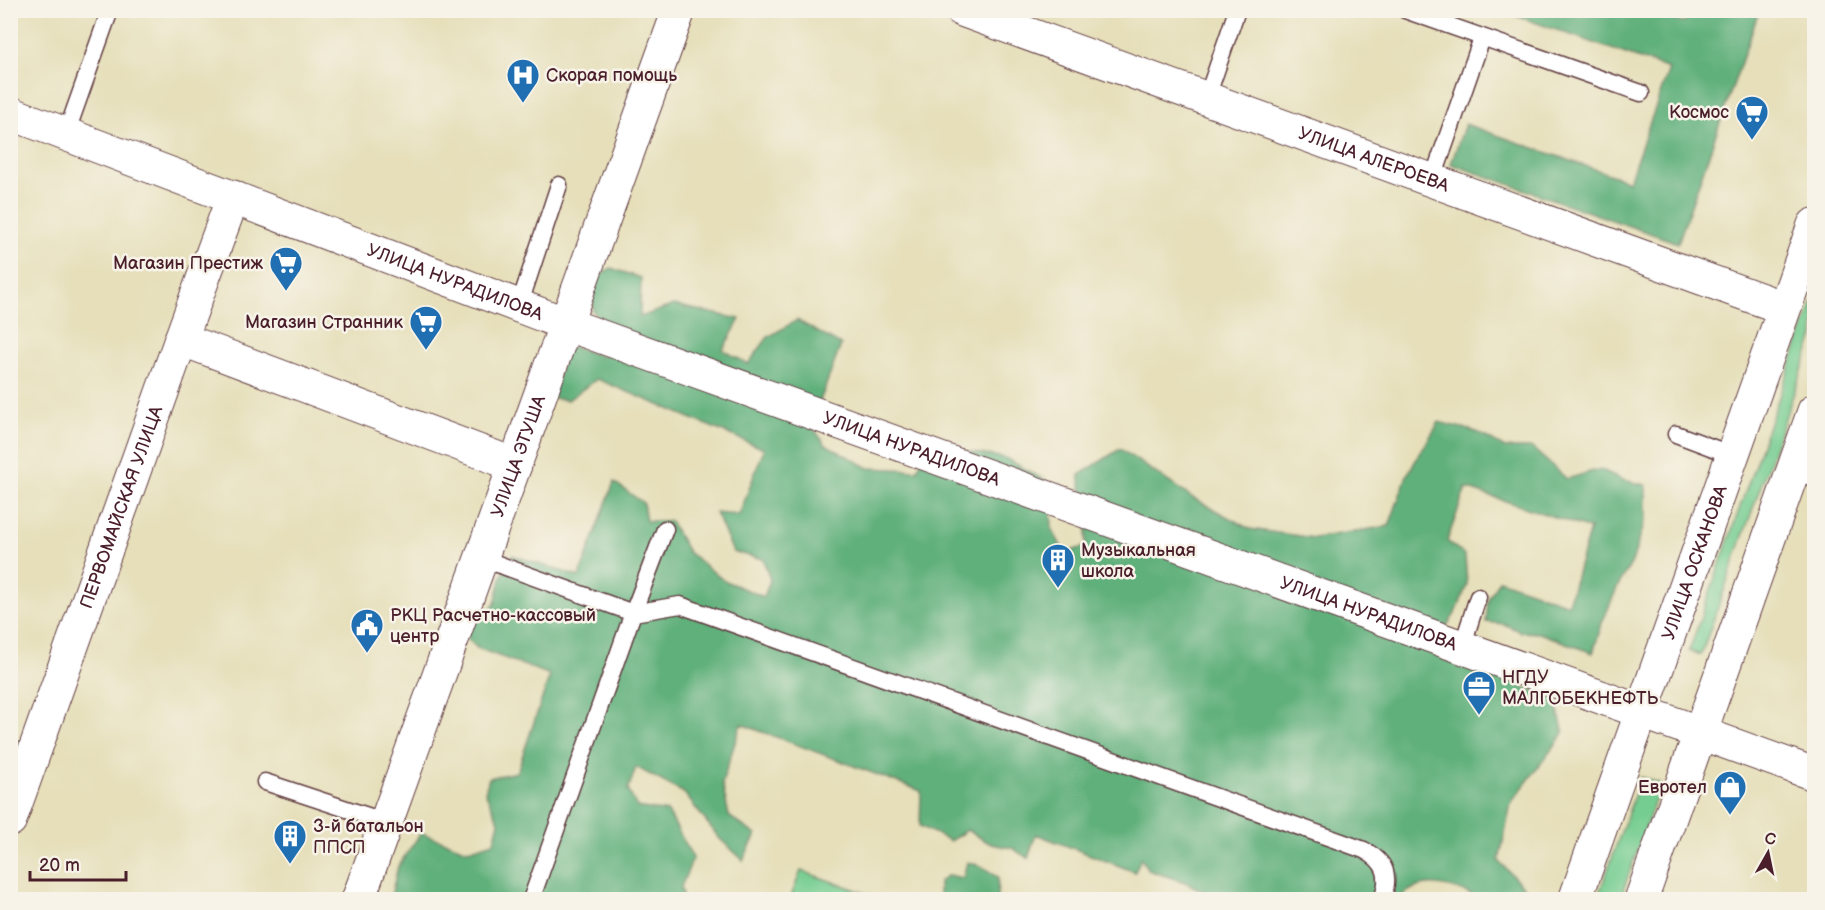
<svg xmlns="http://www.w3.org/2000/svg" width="1825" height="910" font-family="'Balsamiq Sans',sans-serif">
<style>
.green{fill:#76cd91;stroke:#60765e;stroke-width:1.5}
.forest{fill:#60b07b;stroke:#556853;stroke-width:1.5}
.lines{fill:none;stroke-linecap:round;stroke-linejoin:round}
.service-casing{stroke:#613c40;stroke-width:19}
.minor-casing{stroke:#613c40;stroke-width:35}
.tertiary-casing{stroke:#613c40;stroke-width:35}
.service{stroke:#fff;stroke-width:16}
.minor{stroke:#fff;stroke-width:33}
.tertiary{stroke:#fff;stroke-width:33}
.labels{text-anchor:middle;stroke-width:5;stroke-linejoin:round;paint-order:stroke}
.poi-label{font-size:18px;fill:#4a1f2b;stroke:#f7f3e8;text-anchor:start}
.street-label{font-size:18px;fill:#4a1f2b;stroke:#f7f3e8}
</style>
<rect width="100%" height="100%" fill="#f7f3e8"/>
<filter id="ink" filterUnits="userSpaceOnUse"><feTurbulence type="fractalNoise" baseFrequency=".0167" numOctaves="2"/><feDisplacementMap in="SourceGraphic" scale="12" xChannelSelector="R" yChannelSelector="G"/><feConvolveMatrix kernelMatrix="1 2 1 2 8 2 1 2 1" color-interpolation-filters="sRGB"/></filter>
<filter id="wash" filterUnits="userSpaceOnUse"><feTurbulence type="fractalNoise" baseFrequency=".008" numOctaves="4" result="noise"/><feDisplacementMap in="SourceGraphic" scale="24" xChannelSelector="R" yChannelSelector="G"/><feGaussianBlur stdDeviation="1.35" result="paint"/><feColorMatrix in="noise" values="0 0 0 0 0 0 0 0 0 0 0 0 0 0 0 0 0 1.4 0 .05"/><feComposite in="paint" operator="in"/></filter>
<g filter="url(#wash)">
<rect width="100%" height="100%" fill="#e6dfba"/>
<path class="green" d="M1814,298V336L1701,655L1689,651Z
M1641,777L1661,784L1620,899H1597Z
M801,871L883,899H790Z"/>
<path class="forest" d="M1502,11H1649L1684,23L1689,11H1759L1678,243L1451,164L1465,124L1629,181L1669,69Z
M611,268L641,278L640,317L674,305L740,319L723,350L748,364L768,337L797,320L841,345L811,425L825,444L869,468L917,470L929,445L1005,458L1050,483L1052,529L1065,553L1086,546L1087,520L1079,475L1120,449L1193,498L1250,529L1314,538L1389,526L1407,475L1439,422L1477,432L1505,448H1532L1567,479L1600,469L1623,480L1646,485V518L1632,562L1617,588L1602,623L1593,653L1539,633L1521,632L1504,624L1486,622L1488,599L1499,580L1568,604L1590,529L1466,488L1447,541L1465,555L1467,585L1457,611L1444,630L1445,660L1555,698L1564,733L1511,803L1499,861L1535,899H1471L1470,894C1445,884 1419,878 1399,899H1219L1185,882L1148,870L1141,858L1135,872L1036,834L1028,858L1012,848L991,844L967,830L950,841L920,826L921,791L741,724L722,783L729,816L756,835L743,860L719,838L684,793L636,767L628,790L637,807L668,812L693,858L681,887L683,899L390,900L398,866L421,833L468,850L494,842L499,822L485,792L489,778L517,772L550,675L477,648L463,634L495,604L501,578L512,555L579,577L614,482L643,503L646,521H670L688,552L725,581L764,597L770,580L763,559L733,552L716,513L739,515L764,449L597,379L568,400L552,398L567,345L605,357L608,330L593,311L592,280Z
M967,862L981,866L998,877L997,899H939V882L948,875L963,878Z"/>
</g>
<g filter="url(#ink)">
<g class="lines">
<g class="service-casing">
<path id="service" d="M1405,10L1641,93
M1206,100L1237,10
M66,134L110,10
M1432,181L1482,38
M519,306L559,185
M1676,434L1732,455
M1793,471L1814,478
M481,558L633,613L531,900
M633,613L680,605L1364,850C1386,862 1391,875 1382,900
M633,613L665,529
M1462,647L1478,597
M265,782L386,822"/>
</g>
<g class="minor-casing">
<g id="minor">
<path id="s1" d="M962,10L1784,308"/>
<path d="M181,339L515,465"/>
<path id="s2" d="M10,820L181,339L233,197"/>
<path id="s3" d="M358,900L679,10"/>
</g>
</g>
<g class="tertiary-casing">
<g id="tertiary">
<path id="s4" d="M10,113L566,324L1814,774"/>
<path id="s5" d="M1575,900L1814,225"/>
<path d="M1641,900L1814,411"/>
</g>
</g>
<use href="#service" class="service"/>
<use href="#minor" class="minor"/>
<use href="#tertiary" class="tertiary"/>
</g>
</g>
<defs>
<g id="hospital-pin" transform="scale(1.725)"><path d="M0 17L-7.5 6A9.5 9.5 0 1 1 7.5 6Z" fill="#1f6fb2" stroke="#f7f3e8"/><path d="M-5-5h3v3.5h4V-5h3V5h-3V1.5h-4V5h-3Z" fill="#fff"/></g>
<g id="supermarket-pin" transform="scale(1.725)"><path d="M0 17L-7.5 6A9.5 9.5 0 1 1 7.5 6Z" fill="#1f6fb2" stroke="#f7f3e8"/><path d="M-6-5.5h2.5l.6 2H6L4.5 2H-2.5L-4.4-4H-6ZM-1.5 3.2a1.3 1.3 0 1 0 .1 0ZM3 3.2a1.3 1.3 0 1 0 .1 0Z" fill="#fff"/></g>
<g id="building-pin" transform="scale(1.725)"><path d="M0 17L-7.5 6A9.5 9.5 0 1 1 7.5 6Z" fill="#1f6fb2" stroke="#f7f3e8"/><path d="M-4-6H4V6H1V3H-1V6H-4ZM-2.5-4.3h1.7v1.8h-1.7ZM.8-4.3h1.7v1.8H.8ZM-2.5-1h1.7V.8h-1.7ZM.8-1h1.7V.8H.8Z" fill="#fff"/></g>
<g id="civic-pin" transform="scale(1.725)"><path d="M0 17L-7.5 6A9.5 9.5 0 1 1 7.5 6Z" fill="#1f6fb2" stroke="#f7f3e8"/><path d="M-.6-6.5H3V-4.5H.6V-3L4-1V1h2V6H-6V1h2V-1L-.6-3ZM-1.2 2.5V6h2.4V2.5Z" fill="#fff"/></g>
<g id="office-pin" transform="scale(1.725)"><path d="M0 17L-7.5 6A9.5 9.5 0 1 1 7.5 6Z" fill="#1f6fb2" stroke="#f7f3e8"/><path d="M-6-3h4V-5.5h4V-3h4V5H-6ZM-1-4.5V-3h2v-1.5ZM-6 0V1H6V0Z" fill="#fff"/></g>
<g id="shop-pin" transform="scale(1.725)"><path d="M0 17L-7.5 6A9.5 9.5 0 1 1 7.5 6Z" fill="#1f6fb2" stroke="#f7f3e8"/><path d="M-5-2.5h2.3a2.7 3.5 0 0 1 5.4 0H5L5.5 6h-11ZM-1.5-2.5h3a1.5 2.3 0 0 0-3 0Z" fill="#fff"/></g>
</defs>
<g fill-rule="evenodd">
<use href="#hospital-pin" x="523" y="75"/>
<use href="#supermarket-pin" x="1752" y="112"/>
<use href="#supermarket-pin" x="286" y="263"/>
<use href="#supermarket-pin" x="426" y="322"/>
<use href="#building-pin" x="1058" y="560"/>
<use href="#civic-pin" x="367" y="625"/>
<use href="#office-pin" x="1479" y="687"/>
<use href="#shop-pin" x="1730" y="787"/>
<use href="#building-pin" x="290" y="836"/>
</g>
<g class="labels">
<g class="poi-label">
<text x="546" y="81">Скорая помощь</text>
<text x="1729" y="118" text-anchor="end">Космос</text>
<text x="263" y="269" text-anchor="end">Магазин Престиж</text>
<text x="403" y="328" text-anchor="end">Магазин Странник</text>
<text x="1081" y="556">Музыкальная<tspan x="1081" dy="21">школа</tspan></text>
<text x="390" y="621">РКЦ Расчетно-кассовый<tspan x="390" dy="21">центр</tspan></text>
<text x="1502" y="683">НГДУ<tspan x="1502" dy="21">МАЛГОБЕКНЕФТЬ</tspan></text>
<text x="1707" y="793" text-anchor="end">Евротел</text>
<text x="313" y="832">3-й батальон<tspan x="313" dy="21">ППСП</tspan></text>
</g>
<g class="street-label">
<text dy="6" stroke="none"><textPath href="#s1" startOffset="438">УЛИЦА АЛЕРОЕВА</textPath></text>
<text dy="6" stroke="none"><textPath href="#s4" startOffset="476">УЛИЦА НУРАДИЛОВА</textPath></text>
<text dy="6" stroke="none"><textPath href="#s4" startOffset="962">УЛИЦА НУРАДИЛОВА</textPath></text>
<text dy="6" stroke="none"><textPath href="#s3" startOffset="472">УЛИЦА ЭТУША</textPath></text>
<text dy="6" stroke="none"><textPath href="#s2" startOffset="332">ПЕРВОМАЙСКАЯ УЛИЦА</textPath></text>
<text dy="6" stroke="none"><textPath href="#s5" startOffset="358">УЛИЦА ОСКАНОВА</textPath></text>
<text dy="6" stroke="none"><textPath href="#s4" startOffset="1448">УЛИЦА НУРАДИЛОВА</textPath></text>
</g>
</g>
<rect width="1825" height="910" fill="none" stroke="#f7f3e8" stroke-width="36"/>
<g transform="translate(1768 853) rotate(9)" stroke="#f7f3e8" stroke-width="4.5" paint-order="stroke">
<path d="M0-4.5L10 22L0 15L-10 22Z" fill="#4a1f2b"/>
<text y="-9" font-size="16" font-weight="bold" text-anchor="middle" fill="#4a1f2b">С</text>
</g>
<path d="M30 871v9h96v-9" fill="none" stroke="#4a1f2b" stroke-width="3"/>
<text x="39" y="871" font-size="18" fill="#4a1f2b" stroke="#f7f3e8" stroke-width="4.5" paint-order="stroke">20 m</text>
</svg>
